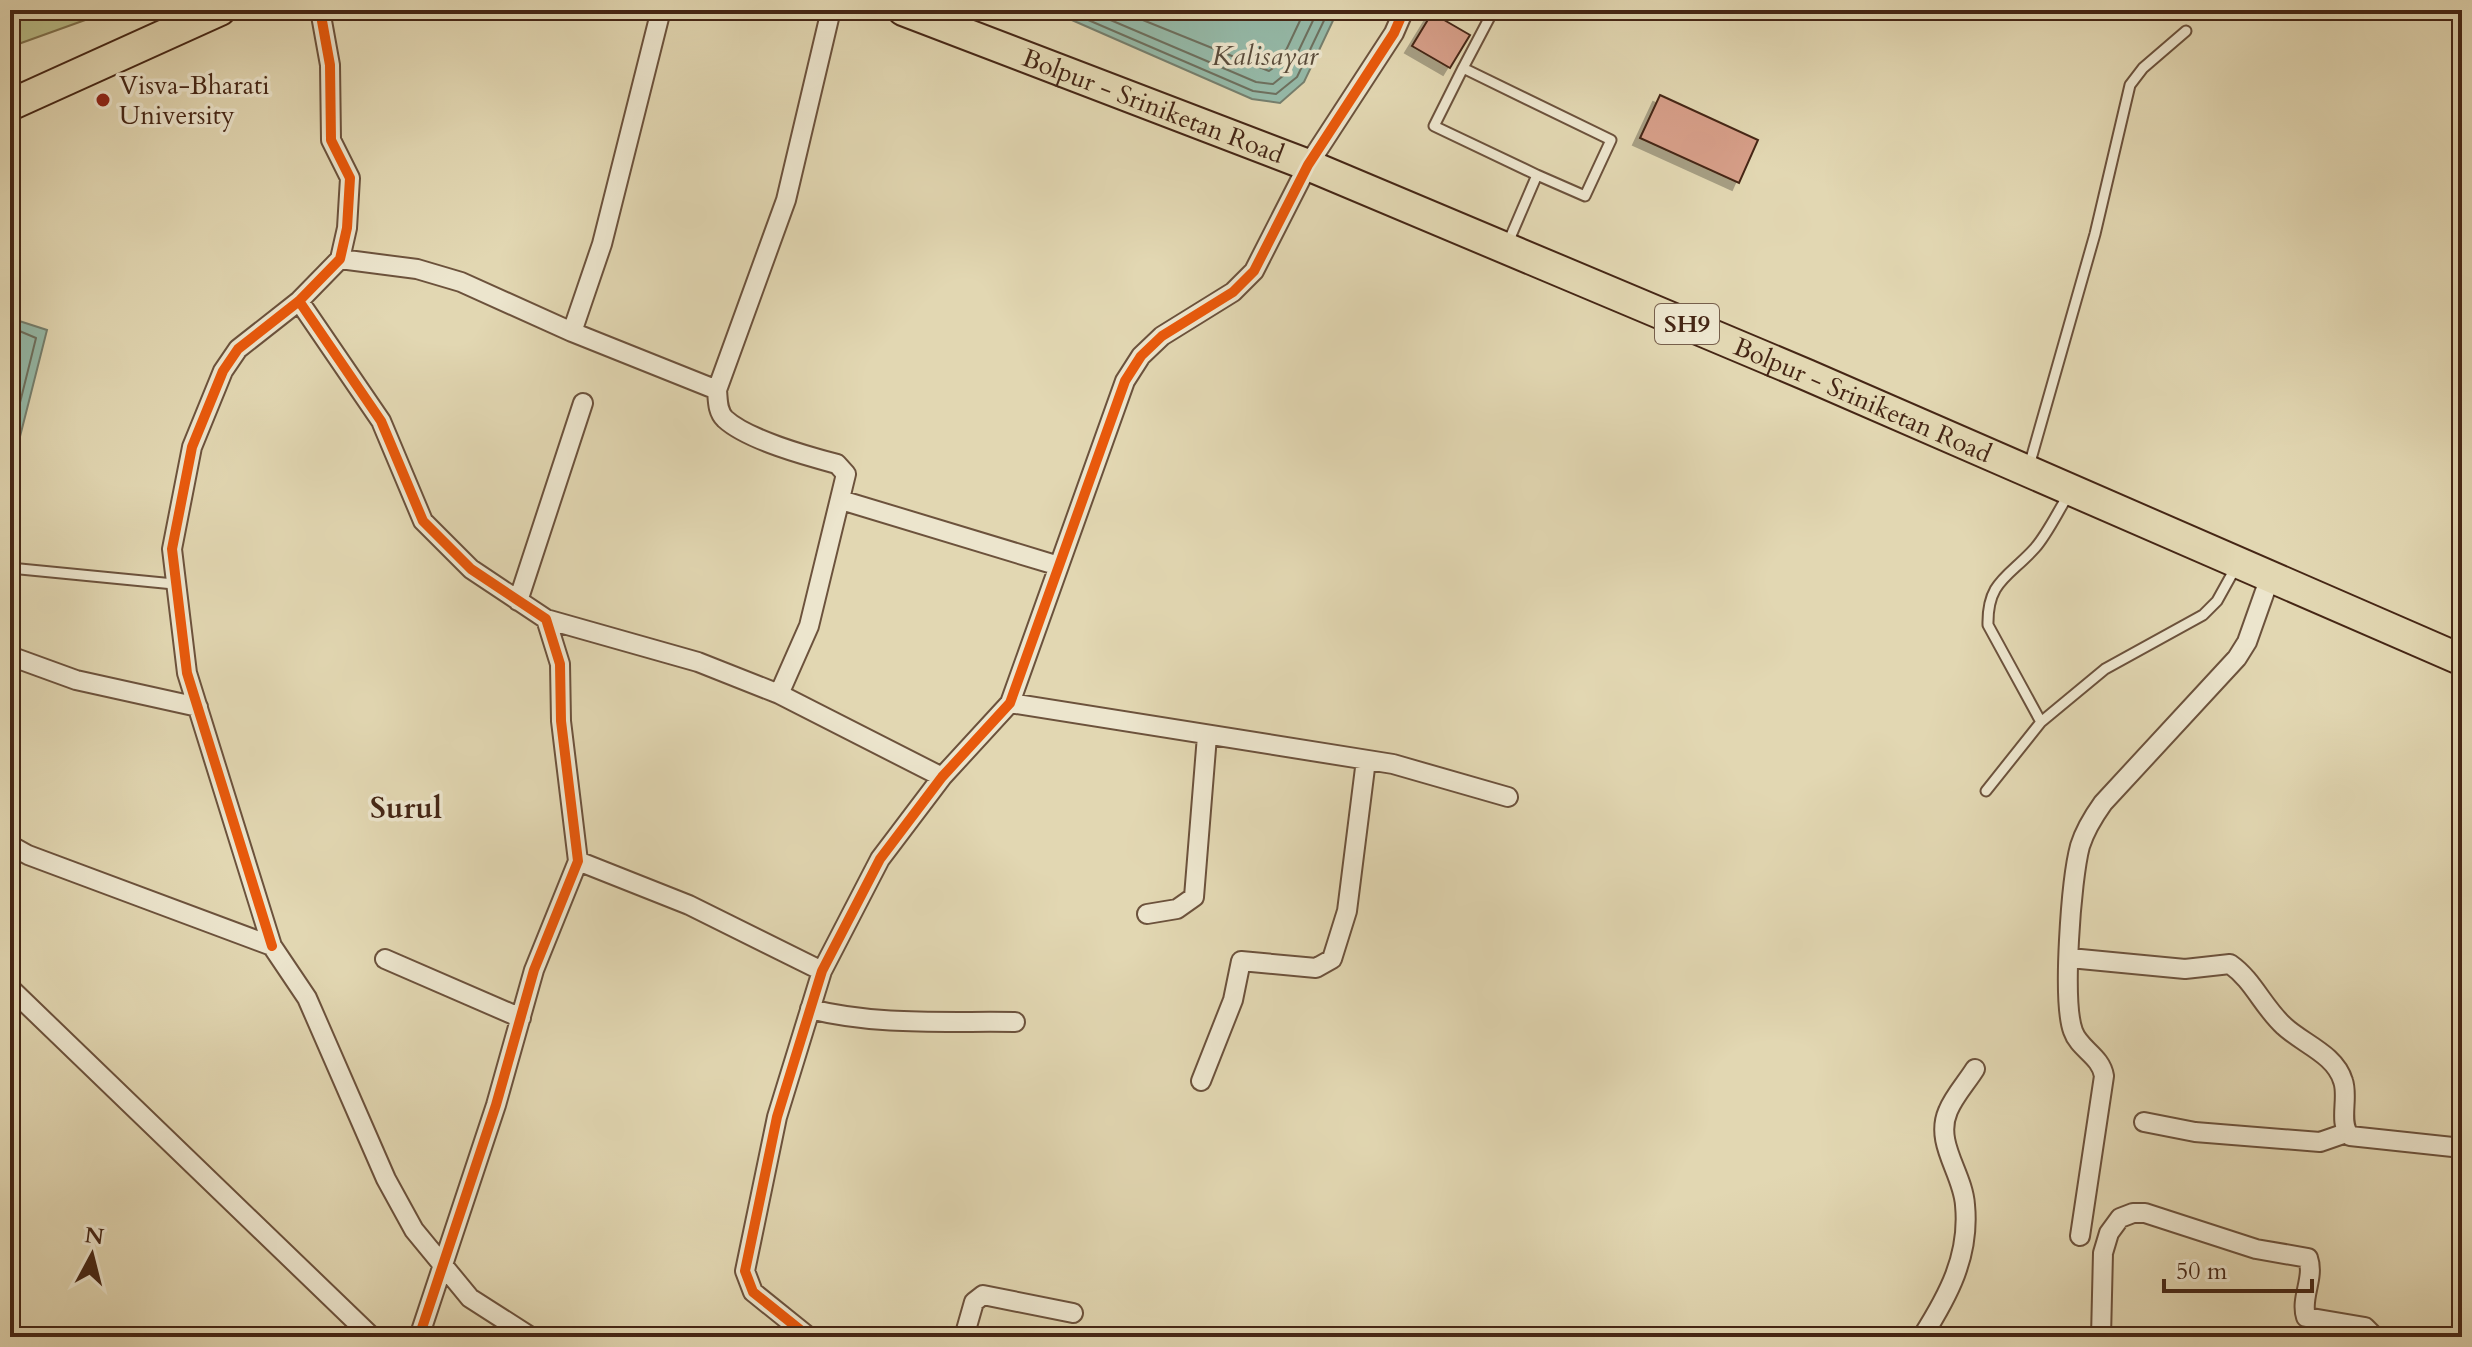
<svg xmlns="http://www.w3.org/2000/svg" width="2472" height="1347" font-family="Cardo,serif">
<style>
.green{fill:#b9bd88;stroke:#7f724e;stroke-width:2}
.water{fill:#95baa9;stroke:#757f6e;stroke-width:2}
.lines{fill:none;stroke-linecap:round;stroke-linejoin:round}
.shore{stroke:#6d705f;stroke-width:2}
.building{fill:#d69e88;stroke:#452615;stroke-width:2;filter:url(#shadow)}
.service-casing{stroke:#6c523c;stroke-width:13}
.minor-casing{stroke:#6c523c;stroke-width:22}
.primary-casing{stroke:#452615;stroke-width:34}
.service{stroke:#ece5cd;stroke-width:9}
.minor{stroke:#ece5cd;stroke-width:18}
.primary{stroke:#e2d7b2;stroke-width:30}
.cycleway-casing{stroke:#ece5cd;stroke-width:15}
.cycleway{stroke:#e8590c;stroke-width:10}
.poi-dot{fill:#8f2418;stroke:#ece5cd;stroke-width:3}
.labels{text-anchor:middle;stroke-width:7;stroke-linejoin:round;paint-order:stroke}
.shield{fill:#ece5cd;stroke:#775f4c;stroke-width:2}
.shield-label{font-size:24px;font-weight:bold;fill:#452615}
.poi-label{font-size:26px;fill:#452615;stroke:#ece5cd;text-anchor:start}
.street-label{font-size:26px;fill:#452615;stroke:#ece5cd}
.water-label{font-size:28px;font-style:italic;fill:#594b3a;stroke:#ece5cd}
.quarter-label{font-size:30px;font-weight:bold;fill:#452615;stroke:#ece5cd}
</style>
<defs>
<filter id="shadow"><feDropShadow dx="-7" dy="7" stdDeviation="0" flood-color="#0004"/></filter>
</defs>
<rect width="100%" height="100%" fill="#e2d7b2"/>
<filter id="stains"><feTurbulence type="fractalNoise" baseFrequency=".0025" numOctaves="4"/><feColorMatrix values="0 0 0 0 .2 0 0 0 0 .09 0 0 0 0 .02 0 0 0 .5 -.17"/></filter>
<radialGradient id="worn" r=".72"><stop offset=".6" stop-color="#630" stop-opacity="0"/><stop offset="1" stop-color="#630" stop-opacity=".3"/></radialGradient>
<path class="green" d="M10,10H113L10,47Z"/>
<path class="water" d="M1049,10H1338L1304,82L1280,103L1252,99Z
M10,318L47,330L10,476Z"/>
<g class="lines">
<path class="shore" d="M1065,10L1253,91L1276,94L1297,77L1329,10
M1087,10L1256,82L1273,84L1289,71L1318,10
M1118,10L1269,71L1280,63L1305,10
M10,327L36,338L10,443"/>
</g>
<path class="building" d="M1432,13L1470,35L1450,68L1412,46Z
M1660,95L1758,140L1739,183L1640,138Z"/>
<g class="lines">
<g class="service-casing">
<path id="service" d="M1463,68L1493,11L1490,10
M1507,245L1537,175L1434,126L1463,68L1611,140L1585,196L1537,175
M2029,466L2095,234L2130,85L2143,68L2186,31
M10,568L174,584
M2041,722L1988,625C1987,581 2009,577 2035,548C2048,533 2058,511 2069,494
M1986,791L2041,722L2105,669L2203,615L2217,601L2237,565"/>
</g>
<g class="minor-casing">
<path id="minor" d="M340,259L417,269L461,282L572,332L717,390
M299,301L381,421L423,521L471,569L546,619L560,664L561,721L578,861L534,970L496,1105L419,1337
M572,332L602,244L661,10
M841,500L1059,566
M518,601L583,403
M546,619L698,662L779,694L942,777
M10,656L76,680L198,707
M779,694L809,626L846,474L837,464C807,456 748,440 725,419C717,411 718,400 717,390L786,200L831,10
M1010,703L1393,764L1508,797
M10,845L28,855L272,946L307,998L386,1179L414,1230L470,1298L531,1337
M578,861L689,905L822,971
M1147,914L1177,909L1194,897L1207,736
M272,946L187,673L172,549L192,447L223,371L238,349L299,301L340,259L347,228L350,178L331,140L330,65L320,10
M2070,958L2185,969L2230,964C2253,980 2263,1007 2284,1026C2303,1044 2335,1054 2343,1081C2349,1097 2338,1123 2350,1136L2462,1148
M385,959L521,1018
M10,988L372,1337
M810,1009C878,1026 946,1021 1015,1022
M1201,1081L1233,1000L1241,961L1316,968L1332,959L1347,911L1366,760
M2144,1122L2195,1132L2320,1142L2346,1133
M2080,1236L2104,1076C2101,1056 2079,1049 2073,1031C2062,1001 2071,880 2080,846C2085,830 2093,817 2103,803L2237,658L2247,642L2270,577
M809,1337L753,1292L745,1271L777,1117L822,971L880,859L942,777L1010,703L1125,381L1141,356L1162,336L1233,292L1254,271L1308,165L1394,33L1404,10
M964,1337L974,1302L983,1295L1073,1313
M1922,1337C1948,1296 1970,1256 1965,1205C1963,1173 1934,1143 1948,1111C1954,1096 1967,1082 1975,1069
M2101,1337L2103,1253L2109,1233L2120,1218L2133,1213H2145L2256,1249L2308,1258C2315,1278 2300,1298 2306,1317L2365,1327L2375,1337"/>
</g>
<g class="primary-casing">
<g id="primary">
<path id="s1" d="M903,10L1308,165L1807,375L2462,660"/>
<path d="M10,105L220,10"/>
</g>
</g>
<use href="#service" class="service"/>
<use href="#minor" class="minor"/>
<use href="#primary" class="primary"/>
<g class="cycleway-casing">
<path id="cycleway" d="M299,301L381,421L423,521L471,569L546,619L560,664L561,721L578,861L534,970L496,1105L419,1337
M272,946L187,673L172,549L192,447L223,371L238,349L299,301L340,259L347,228L350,178L331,140L330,65L320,10
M809,1337L753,1292L745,1271L777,1117L822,971L880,859L942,777L1010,703L1125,381L1141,356L1162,336L1233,292L1254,271L1308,165L1394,33L1404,10"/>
</g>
<use href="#cycleway" class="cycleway"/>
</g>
<circle class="poi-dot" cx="103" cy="100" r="8"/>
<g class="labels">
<rect class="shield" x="1655" y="304" width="64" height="40" rx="6"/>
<g class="shield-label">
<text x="1687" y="332">SH9</text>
</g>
<g class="poi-label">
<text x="119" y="94">Visva-Bharati<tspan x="119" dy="30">University</tspan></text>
</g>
<g class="street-label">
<text dy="9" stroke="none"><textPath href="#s1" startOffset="268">Bolpur - Sriniketan Road</textPath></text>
<text dy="9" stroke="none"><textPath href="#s1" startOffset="1036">Bolpur - Sriniketan Road</textPath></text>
</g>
<g class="water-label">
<text x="1265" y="65">Kalisayar</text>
</g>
<g class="quarter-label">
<text x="406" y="818">Surul</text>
</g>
</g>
<rect width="2472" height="1347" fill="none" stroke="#e2d7b2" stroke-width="40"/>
<rect x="12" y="12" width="2448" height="1323" fill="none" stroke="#452615" stroke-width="4"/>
<rect x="20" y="20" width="2432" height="1307" fill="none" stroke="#452615" stroke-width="2"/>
<g transform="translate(92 1255) rotate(7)" stroke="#ece5cd" stroke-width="6" paint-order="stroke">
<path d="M0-6L14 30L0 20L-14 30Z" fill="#452615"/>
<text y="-12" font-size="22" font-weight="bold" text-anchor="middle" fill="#452615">N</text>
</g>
<path d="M2164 1279v12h148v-12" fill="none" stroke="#452615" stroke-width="4"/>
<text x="2176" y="1279" font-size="24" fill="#452615" stroke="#ece5cd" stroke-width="6" paint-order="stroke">50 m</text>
<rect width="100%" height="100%" filter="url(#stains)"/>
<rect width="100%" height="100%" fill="url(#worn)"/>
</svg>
